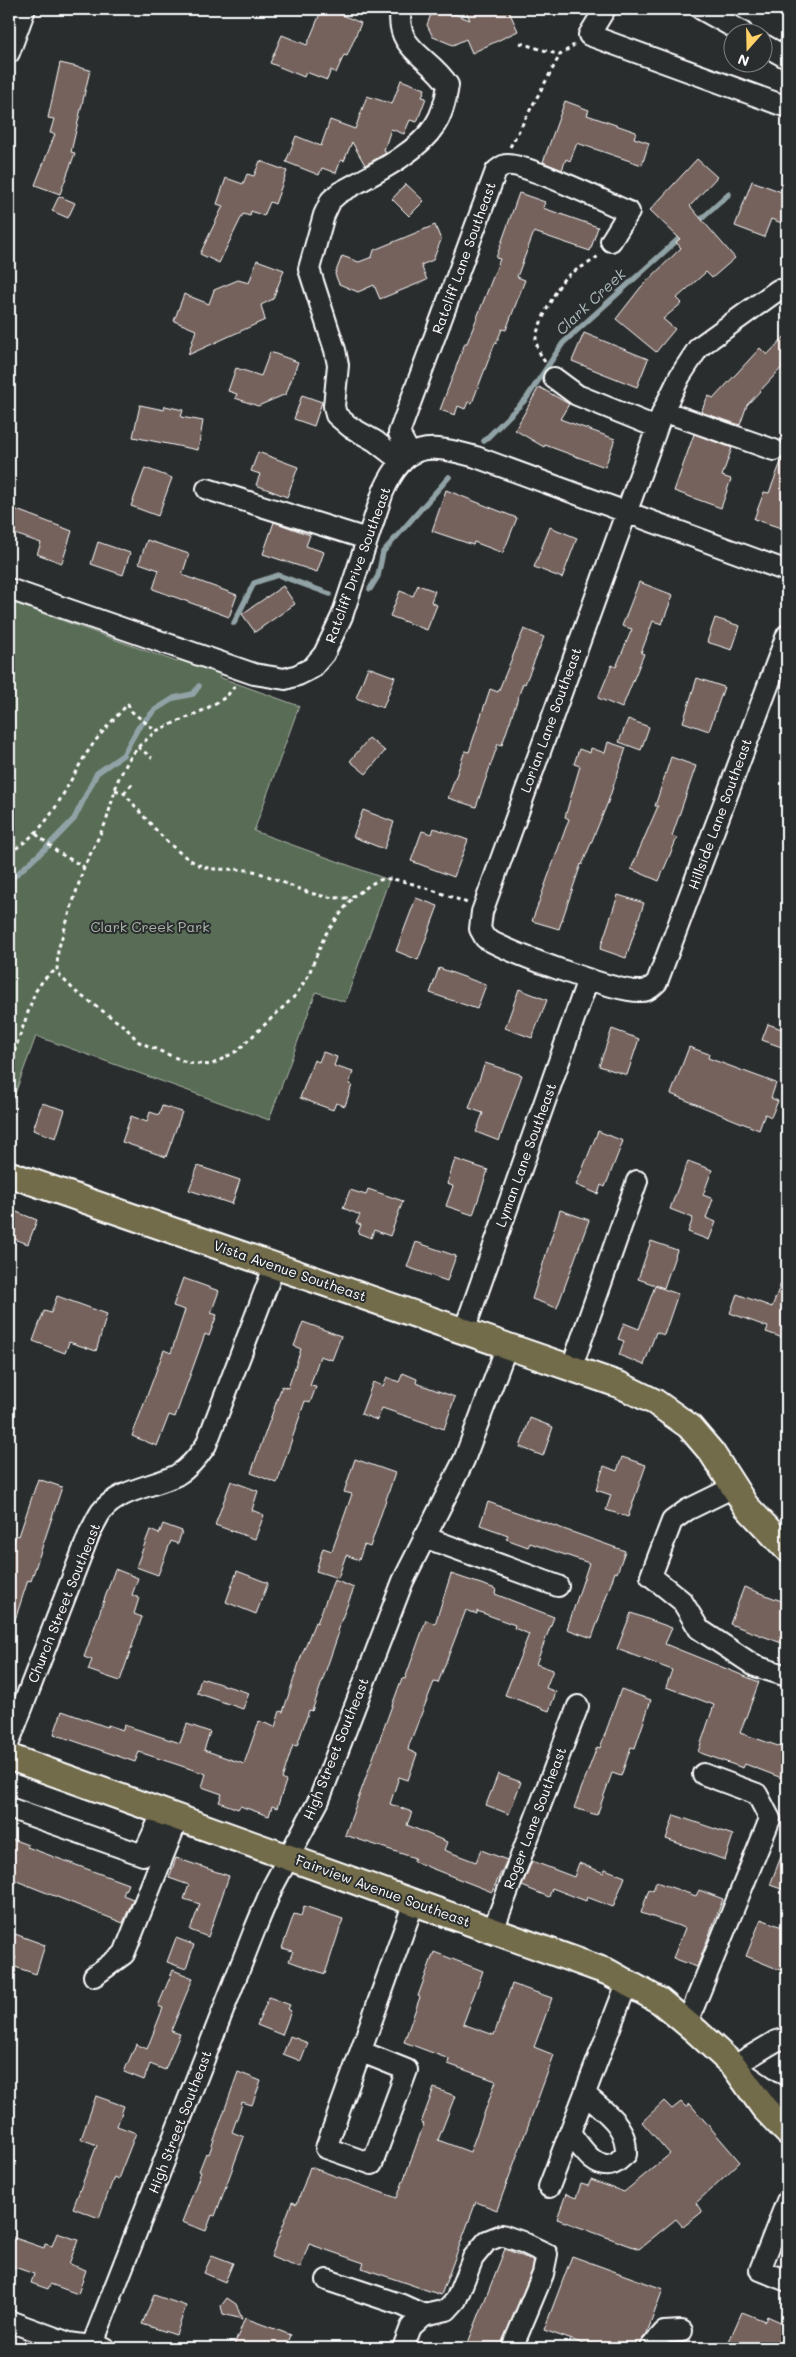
<svg xmlns="http://www.w3.org/2000/svg" width="796" height="2357" font-family="Mali,sans-serif">
<style>
.green{fill:#596c56;stroke:#acb6aa}
.lines{fill:none;stroke-linecap:round;stroke-linejoin:round}
.stream{stroke:#91a3a6;stroke-width:5.5}
.building{fill:#74625d;stroke:#fff}
.minor-casing{stroke:#fff;stroke-width:24}
.major-casing{stroke:#fff;stroke-width:29}
.path{stroke:#fff;stroke-width:3;stroke-dasharray:4 4;stroke-linecap:butt}
.minor{stroke:#2a2d2e;stroke-width:20}
.major{stroke:#726c4b;stroke-width:25}
.labels{text-anchor:middle;stroke-width:4;stroke-linejoin:round;paint-order:stroke}
.street-label{font-size:14px;fill:#fff;stroke:#2a2d2e}
.park-label{font-size:14px;fill:#acb6aa;stroke:#2a2d2e}
.water-label{font-size:15px;font-style:italic;fill:#acbabc;stroke:#2a2d2e}
</style>
<rect width="100%" height="100%" fill="#2a2d2e"/>
<filter id="ink" filterUnits="userSpaceOnUse"><feTurbulence type="fractalNoise" baseFrequency=".02" numOctaves="2"/><feDisplacementMap in="SourceGraphic" scale="10" xChannelSelector="R" yChannelSelector="G"/><feConvolveMatrix kernelMatrix="1 2 1 2 8 2 1 2 1" color-interpolation-filters="sRGB"/></filter>
<g filter="url(#ink)">
<path class="green" d="M14,603L177,662L183,657L222,672L219,677L299,706L254,831L389,880L345,1002L316,992L269,1120L36,1036L9,1110V617Z"/>
<g class="lines">
<path class="stream" d="M697,223L729,194
M484,441L526,399L563,343L684,234
M370,589L378,576L383,552L449,477
M234,623L254,583L278,575L330,594
M9,881L45,849L74,819L97,773L123,755L138,728L155,710L174,698L193,694L199,686"/>
</g>
<path class="building" d="M322,9H328L361,23L347,56L344,55L336,73L331,70L327,80L306,72L304,77L270,63L282,35L307,45Z
M433,9H441L470,20L465,9H508L518,31L472,53L466,39L453,45L433,37L427,25Z
M60,63L90,70L71,152L75,153L60,194L35,185L55,134L50,133L54,119L48,118Z
M401,80L425,89L422,97L426,98L417,122L410,120L404,134L391,129L384,150L386,153L365,165L352,142L344,161L341,160L336,173L322,168L319,175L286,162L296,136L321,146L330,120L355,129L367,96L392,104Z
M565,101L589,110L587,115L636,132L634,138L649,143L642,165L577,143L570,161L566,159L562,170L543,162Z
M697,159L717,177L690,206L735,258L712,278L706,272L677,298L682,303L663,319L675,329L656,352L616,319L641,287L681,248L676,242L680,239L650,210Z
M260,161L287,171L275,204L270,202L264,216L251,211L250,216L243,214L219,263L200,254L223,206L217,204L226,178L243,184L247,174L254,176Z
M752,181L787,194V225L771,219L764,237L735,226Z
M406,184L424,201L409,216L392,199Z
M519,193L545,202L543,208L598,227L590,251L534,232L517,277L525,280L506,330L502,329L496,344L495,343L472,403L468,402L465,409L458,406L455,415L440,410L465,343H467L500,259L496,258Z
M59,196L75,203L68,218L52,211Z
M435,225L441,240L433,260L421,265L427,280L380,299L374,285L358,292L339,284L335,274L342,256L359,262L372,257L374,250Z
M257,260L284,270L273,299L261,305L265,320L188,355L196,330L174,321L184,294L209,304L214,290L238,280L249,283Z
M584,333L648,359L637,387L572,361Z
M787,334V362L747,405L740,425L701,412L708,396L714,398L760,348L767,355Z
M270,352L298,362L286,394L258,406L235,398L237,394L228,391L236,368L261,376Z
M539,387L569,404L560,419L615,439L605,467L545,445L544,447L515,430Z
M302,395L322,402L314,426L294,419Z
M140,405L164,410L165,406L183,410L181,417L203,421L198,450L133,437Z
M694,434L732,448L722,476L731,479L721,508L674,491Z
M786,449H787V530L754,519L764,492L769,493Z
M258,452L298,467L287,497L256,485L260,474L251,471Z
M145,468L172,478L158,516L131,506Z
M446,490L517,518L503,553L474,542L473,545L432,531Z
M9,507L72,531L62,563L37,554L41,543L9,532Z
M274,522L310,535L306,546L324,552L317,572L263,554Z
M550,527L577,538L562,578L534,567Z
M147,540L189,554L182,575L237,595L229,617L153,589L159,570L139,563Z
M98,542L130,553L123,575L91,564Z
M639,582L673,595L662,624L653,621L641,653L644,654L622,708L598,698L612,665L616,667L632,629L622,626Z
M418,585L435,591L431,602L437,605L427,630L390,616L400,591L413,596Z
M283,586L295,604L255,632L242,614Z
M715,618L740,626L732,650L707,642Z
M524,629L544,637L525,684L523,683L502,745L498,744L476,807L448,798L465,751L469,752L490,689L498,692Z
M368,667L395,677L383,708L356,698Z
M697,678L724,687L709,731L683,722Z
M628,719L649,727L641,750L619,742Z
M369,738L385,751L366,774L350,761Z
M608,742L626,748L608,802L582,865L581,864L559,929L532,921L569,819L565,817L580,766L574,764L579,749L590,753L591,748L605,753Z
M671,757L696,766L672,836L677,838L659,881L631,869L658,806H655Z
M363,810L394,822L384,849L353,837Z
M434,828L468,840L454,877L411,861L422,831L432,834Z
M618,895L644,903L626,958L600,949Z
M416,898L438,906L418,960L396,951Z
M439,968L486,985L477,1009L430,993Z
M519,989L547,1000L532,1038L505,1028Z
M768,1024L787,1031V1049L762,1040Z
M612,1029L639,1039L627,1075L599,1066Z
M689,1047L709,1054L708,1058L776,1083L771,1098L778,1101L771,1117L765,1114L759,1130L671,1094Z
M323,1052L337,1057L334,1066L353,1072L349,1084L352,1085L345,1106L336,1103L333,1110L300,1098L314,1060L319,1062Z
M485,1063L522,1075L499,1141L476,1132L483,1113L469,1108Z
M42,1103L65,1110L56,1138L33,1130Z
M162,1106L182,1112L166,1157L122,1142L131,1116L147,1122L150,1112L159,1115Z
M598,1131L623,1141L605,1187L601,1185L598,1194L576,1185Z
M455,1159L488,1170L473,1215L446,1206L453,1186L447,1184Z
M688,1161L712,1170L703,1195L713,1199L706,1218L716,1222L709,1240L688,1232L693,1218L670,1209Z
M198,1166L240,1180L232,1204L189,1190Z
M368,1189L403,1201L390,1236L374,1230L371,1238L358,1233L361,1225L356,1223L360,1215L343,1208L350,1190L366,1195Z
M9,1209L37,1220L28,1244L9,1237Z
M560,1210L589,1220L557,1308L532,1299Z
M651,1241L677,1250L664,1288L638,1279Z
M416,1242L456,1256L447,1281L407,1267Z
M786,1270L787,1327L783,1338L766,1332L768,1327L730,1313L737,1294L772,1307Z
M183,1278L219,1291L211,1313L217,1315L209,1336L205,1334L175,1417L169,1415L157,1446L132,1436L164,1350L171,1353L185,1310L173,1306Z
M655,1286L678,1294L664,1335L656,1332L644,1365L619,1355L624,1341L618,1339L624,1323L639,1329Z
M57,1296L107,1314L96,1351L69,1342L65,1353L33,1341L44,1311L51,1313Z
M303,1322L341,1336L332,1360L320,1356L310,1386L316,1387L310,1403L305,1401L277,1483L251,1473L282,1386L288,1388L301,1349L294,1346Z
M403,1373L417,1379L416,1383L455,1397L444,1429L382,1408L377,1420L361,1414L373,1382L383,1386L387,1377L399,1382Z
M530,1418L553,1427L543,1456L520,1447Z
M622,1457L646,1465L628,1517L606,1510L611,1495L596,1490L604,1466L617,1471Z
M355,1459L395,1473L370,1547L364,1545L359,1560L346,1555L338,1578L316,1571L323,1548L332,1551L352,1494L344,1492Z
M38,1479L62,1487L31,1581L28,1580L12,1629L9,1628V1557L16,1535L19,1536Z
M231,1481L258,1491L252,1510L264,1515L255,1539L215,1525Z
M488,1502L625,1551L617,1573L615,1572L592,1638L567,1629L589,1563L530,1543L528,1547L506,1539L508,1535L480,1525Z
M163,1524L182,1531L178,1544L171,1541L158,1575L136,1567L150,1530L159,1534Z
M115,1569L138,1578L132,1595L139,1598L134,1614L142,1617L120,1681L88,1670L92,1660L84,1657Z
M237,1571L268,1583L256,1614L226,1602Z
M451,1574L496,1589L495,1594L554,1617L536,1664L553,1670L546,1688L556,1692L549,1711L505,1695L529,1634L514,1628L515,1625L477,1611V1614L466,1610L438,1683L434,1682L409,1745L408,1750L417,1754L408,1780L399,1777L390,1804L412,1812L407,1825L447,1842L444,1850L476,1862L481,1850L507,1860L492,1892L413,1861L415,1858L345,1835L402,1678L405,1679L426,1620L435,1624Z
M334,1580L354,1588L337,1631L339,1632L312,1711L309,1710L297,1746L293,1745L282,1779L286,1781L277,1808L272,1806L269,1816L240,1806L238,1809L219,1802L222,1794L202,1787L206,1774L139,1752L135,1762L54,1734L62,1711L107,1727L108,1725L123,1730L124,1725L180,1743L187,1724L210,1732L204,1750L244,1764L259,1721L275,1727L280,1711L283,1712L301,1657L315,1622L317,1623Z
M744,1587L787,1603V1645L730,1624Z
M631,1613L672,1628L665,1644L759,1682L740,1733L787,1749V1780L745,1764L743,1768L698,1752L714,1705L666,1687L672,1670L617,1649Z
M201,1678L249,1693L243,1709L197,1693Z
M621,1689L651,1700L635,1748L631,1747L621,1776L612,1773L597,1815L574,1808L597,1747L600,1748Z
M498,1774L521,1782L509,1814L486,1805Z
M674,1815L733,1835L725,1860L666,1839Z
M9,1838L28,1845L27,1847L128,1884L123,1895L133,1899L123,1923L9,1878Z
M786,1844L787,1845V1891L770,1885Z
M176,1858L229,1876L208,1937L190,1930L200,1904L184,1899L189,1885L169,1878Z
M532,1861L574,1877L579,1863L604,1873L605,1869L625,1877L613,1907L587,1897L586,1901L552,1888L549,1897L522,1886Z
M656,1882L696,1896L699,1890L723,1899L697,1967L673,1958L685,1928L641,1913L649,1889L653,1891Z
M304,1906L343,1919L325,1974L289,1961L293,1951L282,1948L294,1914L301,1916Z
M761,1919L787,1929V1973L746,1956Z
M15,1934L45,1945L36,1974L12,1966L16,1957L9,1954V1952Z
M176,1938L194,1945L186,1969L167,1962Z
M434,1952L483,1971L463,2024L494,2035L512,1984L552,1998L534,2047L554,2055L497,2210L476,2202L441,2295L362,2268L364,2263L309,2244L300,2268L271,2257L292,2202L297,2204L310,2167L397,2198L424,2124L421,2123L434,2088L455,2096L438,2140L470,2152L496,2081L448,2064L449,2059L404,2042L420,1997L418,1996Z
M173,1970L193,1978L171,2031L180,2034L165,2070L150,2064L144,2080L124,2072L136,2044L147,2049L163,2008L158,2006Z
M269,1997L290,2005L288,2009L291,2011L282,2035L257,2025Z
M290,2036L308,2043L301,2061L283,2054Z
M238,2072L261,2081L252,2105L242,2102L241,2107L232,2132L244,2137L215,2216L212,2215L206,2231L182,2222L201,2172L199,2171L206,2153L209,2154Z
M96,2096L124,2106L117,2126L136,2133L118,2179L114,2177L99,2218L73,2208L97,2145L81,2139Z
M664,2101L672,2109L681,2102L686,2107L690,2104L740,2162L696,2203L702,2212L683,2227L676,2219L639,2249L557,2219L566,2194L576,2198L581,2184L588,2186L591,2180L624,2192L670,2154L642,2122Z
M57,2233L78,2240L69,2264L86,2270L78,2294L50,2284L48,2289L31,2283L34,2274L9,2265V2236L44,2248L45,2244L52,2246Z
M505,2249L534,2261L532,2271L500,2348H466Z
M212,2255L233,2263L225,2282L204,2273Z
M572,2256L663,2289L647,2333L641,2341L638,2348H595L544,2330Z
M154,2295L186,2306L176,2335L142,2324Z
M227,2298L236,2304L242,2319L223,2314L221,2306Z
M742,2312L765,2321L767,2316L787,2325V2348H726Z
M245,2318L291,2335L286,2348H233Z"/>
<g class="lines">
<g class="minor-casing">
<path id="minor" d="M401,9C394,50 430,56 448,85C446,99 443,113 435,125C416,155 369,176 339,193L331,200L324,215L309,269L335,350L338,365L334,406L336,415L350,427L375,441L402,462
M605,9L589,35L787,107
M701,9L742,32
M764,45L787,58
M9,53L25,9
M778,290L699,347L680,376L663,411L482,912L480,929L485,938C508,952 617,993 641,991C648,991 652,987 657,982L787,635
M554,378L577,395L656,427
M663,411L774,450
M410,454L399,433L496,171C499,169 502,166 506,165C523,162 608,203 629,212L611,241
M207,489L367,539
M9,589L254,674L285,679L298,675L312,668L324,654L342,616L383,492C406,442 427,443 476,457L787,571
M464,1331L588,979
M571,1369L637,1181
M734,1487L687,1510L672,1521L651,1576L682,1601L699,1629L755,1666L787,1676
M424,1537L558,1586
M9,1742L90,1532C94,1525 97,1518 101,1512C119,1489 153,1487 177,1475C189,1468 198,1457 206,1445L275,1265
M9,1808L143,1855L163,1812
M493,1930L578,1706
M94,1976L124,1954L178,1818
M687,2023L770,1819L757,1794L703,1774
M787,2038L776,2041L734,2066L787,2102
M362,2052L407,2070L372,2164L326,2148L414,1902
M570,2133C580,2145 594,2171 613,2164C617,2163 622,2157 626,2154C627,2124 605,2113 585,2094
M549,2187L627,1983
M787,2201L760,2270L787,2281
M327,2280L402,2305L424,2315
M9,2321L69,2343L105,2348
M91,2348L255,1929L273,1886L319,1800L403,1581L464,1460L507,1346
M403,2348L411,2327L424,2315L447,2310L456,2300L473,2258L487,2241L502,2235L522,2242L547,2254L543,2274L512,2348
M650,2348L664,2332L682,2331"/>
</g>
<g class="major-casing">
<path id="major" d="M9,1174L620,1385L655,1402L689,1426L712,1453L746,1506L787,1549
M9,1757L608,1972L660,2001L696,2031L734,2066L764,2108L787,2132"/>
</g>
<path class="path" d="M520,43L560,55L574,45
M510,147L560,55
M545,362C540,355 536,346 536,337C537,328 558,284 565,278C576,268 590,265 600,254
M235,686L226,697L204,710L156,731L138,747L128,761L118,780L106,822L84,867L58,950L57,969L60,976L76,992L125,1027L139,1042L188,1063L211,1065L237,1051L296,995L308,976L325,935L352,898
M138,747L152,758
M115,790L124,793C144,816 178,861 208,868C224,871 241,867 257,872C286,882 312,899 344,898C360,898 368,881 384,879C397,876 452,897 467,903
M124,793L134,782
M36,834L59,853L84,867
M9,853C52,826 57,802 82,761C94,740 111,722 128,704L131,711L156,731
M9,1067L35,992L44,979L57,969"/>
<use href="#minor" class="minor"/>
<use href="#major" class="major"/>
</g>
</g>
<g class="labels">
<g class="street-label">
<text transform="translate(464 258) rotate(-70)" y="5">Ratcliff Lane Southeast</text>
<text transform="translate(358 565) rotate(-70)" y="5">Ratcliff Drive Southeast</text>
<text transform="translate(551 720) rotate(-70)" y="5">Lorian Lane Southeast</text>
<text transform="translate(720 814) rotate(-70)" y="5">Hillside Lane Southeast</text>
<text transform="translate(526 1155) rotate(-70)" y="5">Lyman Lane Southeast</text>
<text transform="translate(290 1271) rotate(19)" y="5">Vista Avenue Southeast</text>
<text transform="translate(64 1603) rotate(-68)" y="5">Church Street Southeast</text>
<text transform="translate(336 1749) rotate(-68)" y="5">High Street Southeast</text>
<text transform="translate(535 1818) rotate(-69)" y="5">Roger Lane Southeast</text>
<text transform="translate(383 1891) rotate(20)" y="5">Fairview Avenue Southeast</text>
<text transform="translate(180 2122) rotate(-69)" y="5">High Street Southeast</text>
</g>
<g class="park-label">
<text x="150" y="932">Clark Creek Park</text>
</g>
<g class="water-label">
<text transform="translate(591 302) rotate(-43)" y="5">Clark Creek</text>
</g>
</g>
<rect width="796" height="2357" fill="none" stroke="#2a2d2e" stroke-width="30"/>
<rect x="15" y="15" width="766" height="2327" fill="none" stroke="#fff" stroke-width="2" filter="url(#ink)"/>
<g transform="translate(748 48) rotate(200)"><circle r="24" fill="#2a2d2e" stroke="#7f8182"/>
<path d="M0-4L9 19L0 12L-9 19Z" fill="#ffd166"/>
<text y="-8" font-size="14" font-weight="bold" text-anchor="middle" fill="#ffffff">N</text>
</g>
</svg>
